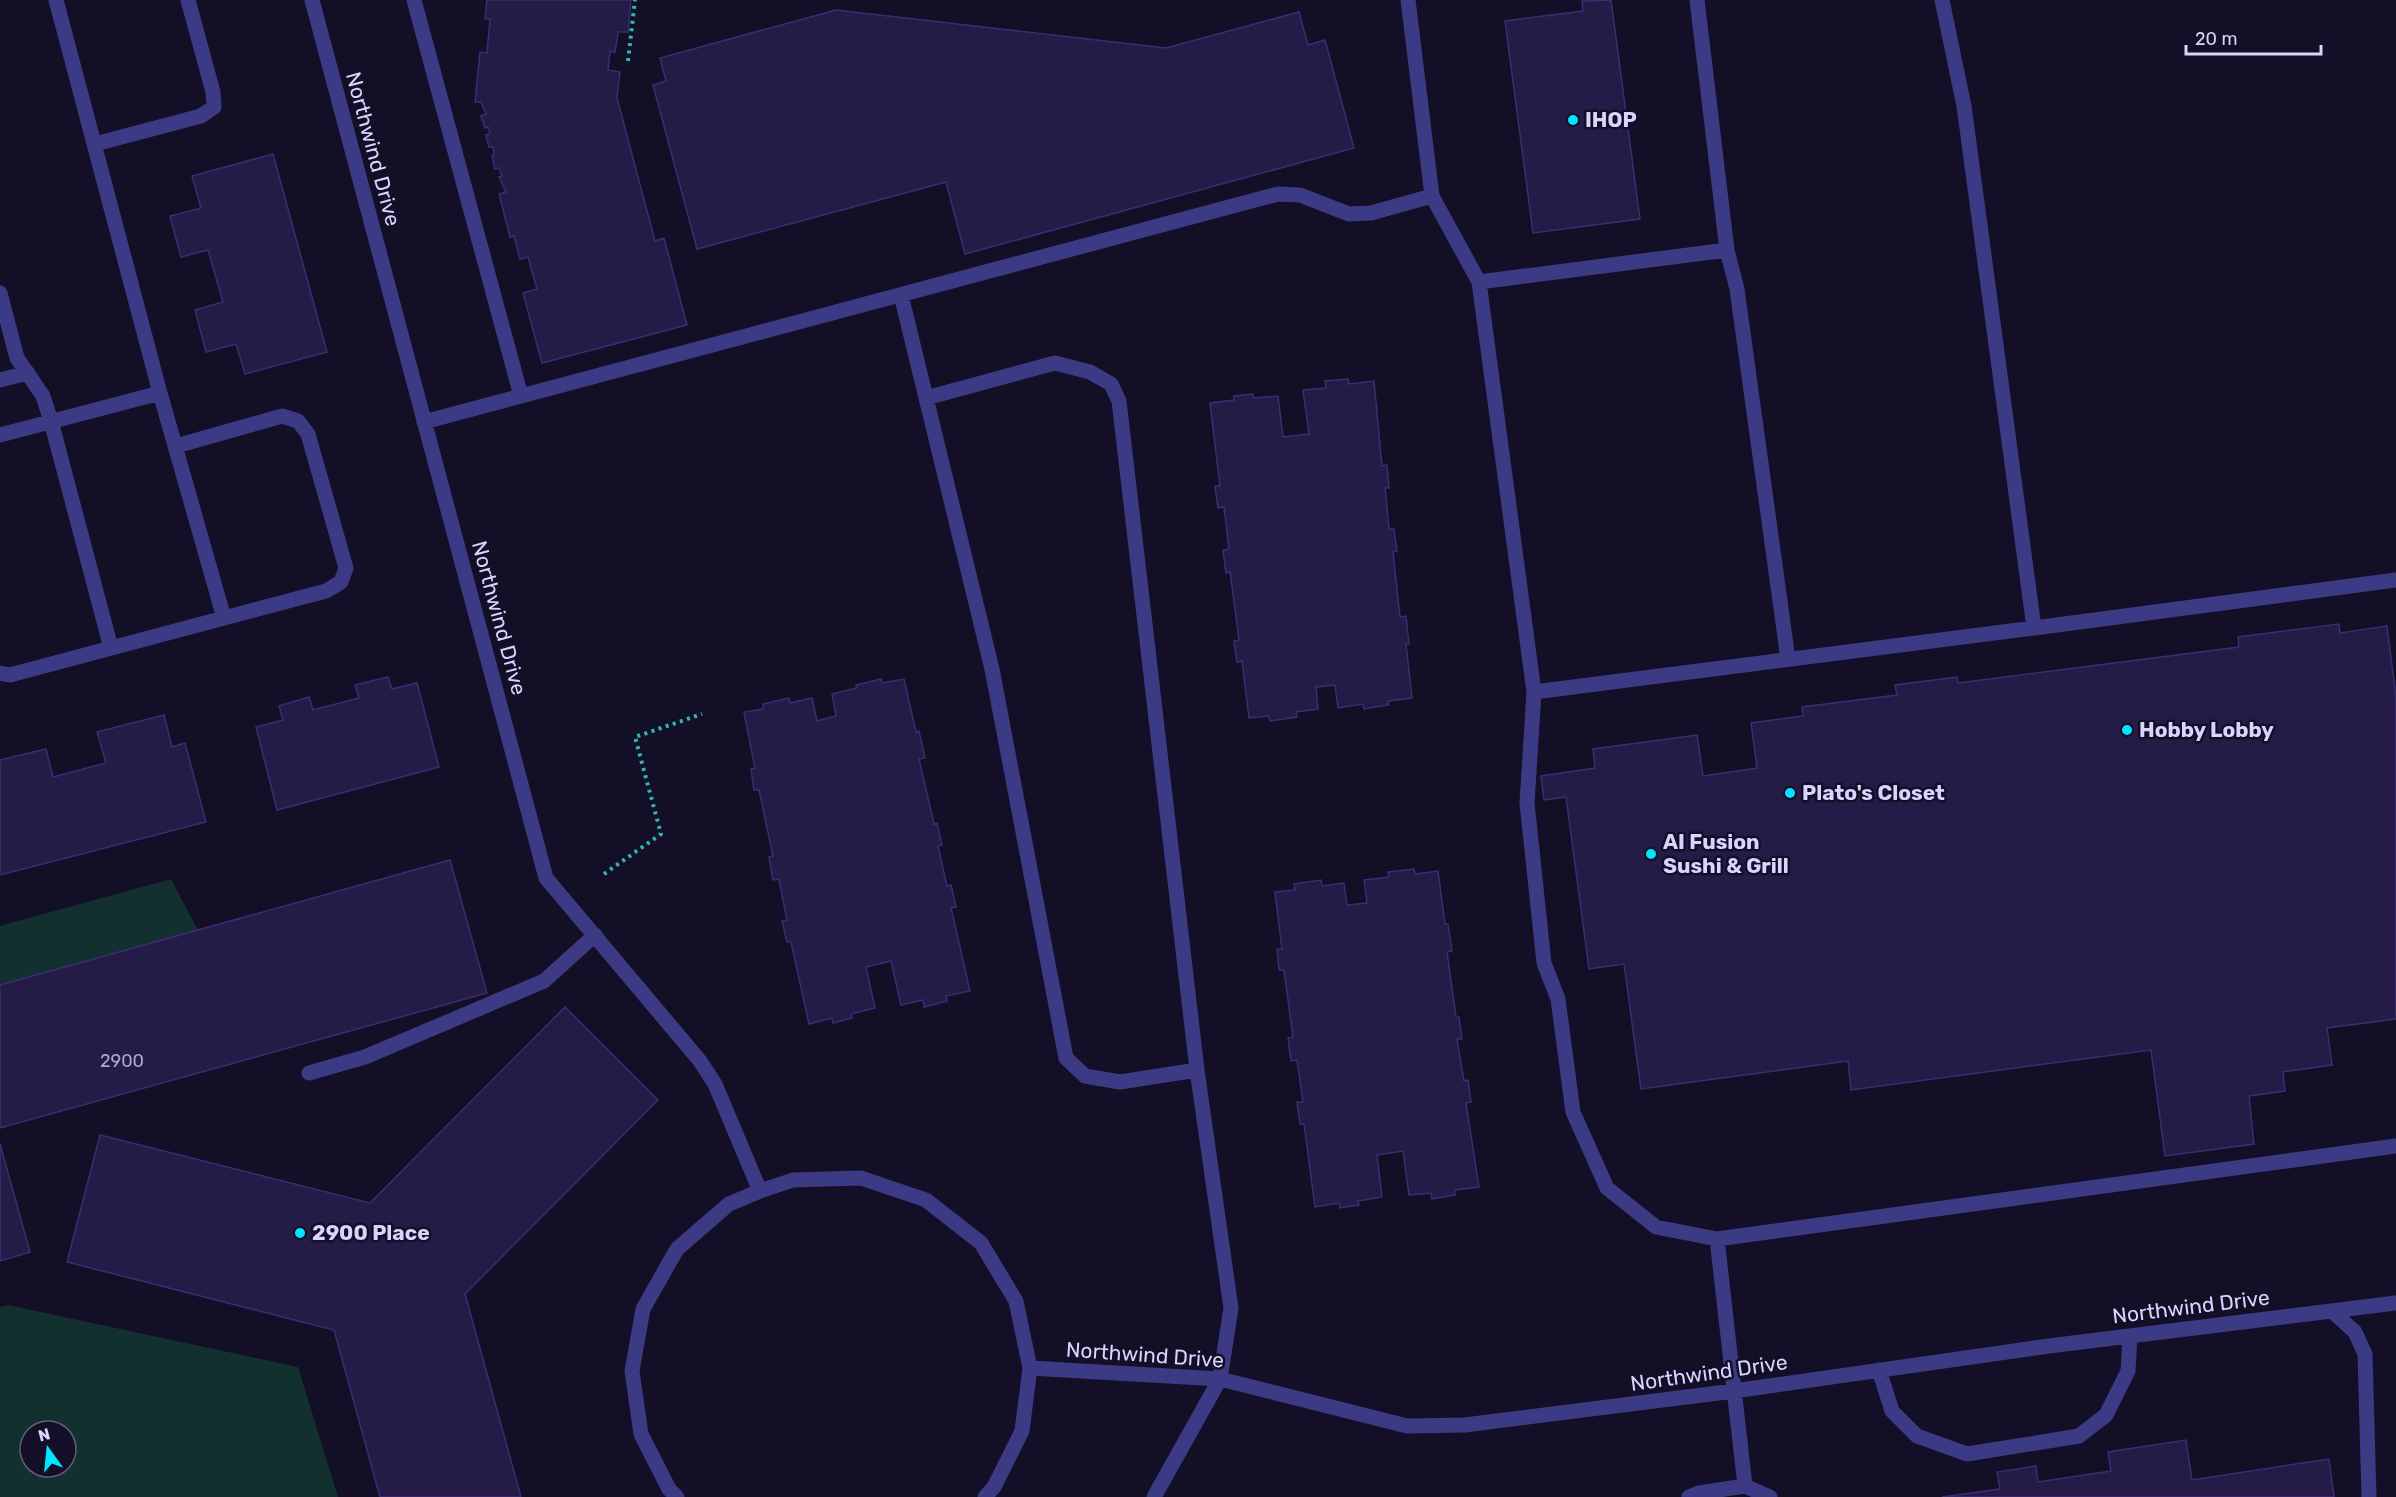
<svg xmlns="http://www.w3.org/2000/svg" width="2396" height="1497" font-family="Rubik,sans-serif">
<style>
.green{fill:#12302f;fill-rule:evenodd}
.building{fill:#241b47;stroke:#3b2d73;stroke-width:1.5}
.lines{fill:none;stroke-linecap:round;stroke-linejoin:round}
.path{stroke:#2fb8b0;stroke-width:4;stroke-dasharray:3 4.5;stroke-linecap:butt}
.minor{stroke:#3d3a85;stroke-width:15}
.poi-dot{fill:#00e5ff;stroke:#130f26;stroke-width:2}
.labels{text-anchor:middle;stroke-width:5;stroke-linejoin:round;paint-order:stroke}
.number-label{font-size:18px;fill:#aca6d1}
.poi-label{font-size:21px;font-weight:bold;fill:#d9d4ff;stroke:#130f26;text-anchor:start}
.street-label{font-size:21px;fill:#d9d4ff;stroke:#130f26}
</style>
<rect width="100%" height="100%" fill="#130f26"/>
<path class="green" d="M171,879L213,959L0,1021V926Z
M8,1305L298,1367L338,1497H0V1307ZM30,1431H66V1467H30Z"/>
<path class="building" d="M487,0H631L628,32H618L615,52L610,51L608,70L620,72L617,98L655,241L664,238L687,325L542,363L523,293L537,289L528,257L520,259L514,236L510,237L499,194L506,192L499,177L502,176L499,168L495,169L492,156L494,154L493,147H489L486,135L490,133L488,127L485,128L481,116L486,114L481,102H475L480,52L487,53L490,19H485Z
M1611,0L1640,219L1533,233L1505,21L1583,11L1582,1Z
M836,10L1166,48L1299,12L1308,45L1325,40L1354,148L965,254L946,182L697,249L653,85L666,81L660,58Z
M273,154L327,352L245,374L236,344L206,352L195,310L223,302L208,250L181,257L170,216L201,208L192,176Z
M1348,379L1349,384L1374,381L1382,466L1387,465L1389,488H1385L1389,529H1394L1397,551L1393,552L1400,617L1406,616L1409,644H1406L1412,698L1388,701L1389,705L1364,709L1363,704L1338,708L1335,685L1316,687L1318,709L1296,712L1297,717L1270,721L1269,716L1249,718L1242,661L1237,662L1234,641L1239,640L1230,572L1226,573L1223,550L1229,549L1224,507L1218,508L1215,486H1220L1210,403L1234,400V396L1253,394V398L1278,396L1283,437L1309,434L1303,390L1326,388L1325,381Z
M2339,624L2340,633L2387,626L2396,697V1019L2327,1028L2332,1065L2283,1072L2285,1091L2249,1096L2254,1144L2165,1156L2151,1050L1851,1090L1848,1061L1641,1089L1624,964L1589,969L1566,797L1544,800L1541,776L1595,768L1593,749L1697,735L1703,776L1757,768L1751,723L1803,716L1802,707L1897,695L1895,685L1957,677L1958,683L2239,647L2238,637Z
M388,677L392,689L417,683L439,767L277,810L256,727L283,720L279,706L309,697L313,710L359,698L355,685Z
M881,679L882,683L904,679L916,732L919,731L925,758L919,759L934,824L937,823L942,845L938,846L947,886L951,885L956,907L951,908L970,991L946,996L947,1001L924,1007L923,1000L901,1005L891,961L866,967L875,1008L851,1014L852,1018L833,1023L832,1018L809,1024L791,942H787L782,921L787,920L779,879L773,880L769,857L773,856L759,790H754L751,769L755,768L744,712L763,709V704L789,698L790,703L812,698L817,721L836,716L832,694L857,688L856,685Z
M164,715L172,747L185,743L206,822L0,875V760L46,749L53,777L106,763L97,732Z
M450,860L487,993L0,1128V985Z
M1414,869L1415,874L1438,871L1445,924H1448L1452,951L1447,952L1456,1017H1459L1462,1039H1457L1464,1081L1468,1080L1471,1102L1466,1103L1479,1187L1455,1190V1195L1432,1199L1431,1193L1409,1195L1403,1151L1377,1155L1382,1197L1358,1201L1359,1205L1340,1208L1339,1203L1315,1207L1304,1124H1300L1297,1102H1303L1297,1060L1291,1061L1288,1038L1293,1037L1284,970H1279L1277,949H1282L1275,892L1295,890L1294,884L1321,880L1322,886L1344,883L1347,905L1367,903L1364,880L1389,877L1388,872Z
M565,1007L658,1100L465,1294L521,1497H380L334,1330L67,1262L100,1135L370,1203Z
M0,1144L30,1252L0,1261Z
M2186,1440L2192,1480L2329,1459L2334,1497H1942L2000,1489L1997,1472L2036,1466L2038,1482L2111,1471L2108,1452Z"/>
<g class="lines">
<path class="path" d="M628,61L635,0
M604,874L661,834L635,737L702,714"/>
<path class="minor" d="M312,0L546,878L700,1061L715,1084L760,1191
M414,0L521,396L424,422
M1408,0L1432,196L1479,282L1534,692L1527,803L1544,963L1558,999L1573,1112L1607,1188L1656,1227L1717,1239L1745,1486L1770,1497
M1942,0L1964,106L2034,628L2396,580
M95,144L201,116L214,107L213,92L188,0
M1727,250L1737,289L1788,659
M1479,282L1727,250L1697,0
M0,293L17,358L43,396L51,421L111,648
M901,295L992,669L1066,1058L1085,1076L1120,1082L1197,1070L1231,1308L1220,1379L1154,1497
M0,380L28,373
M521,396L1278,194L1300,195L1349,214L1371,213L1432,196
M926,398L1055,363L1090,372L1111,384L1119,401L1197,1070
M0,435L160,393
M176,446L282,416L298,421L308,434L346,568L341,582L326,591L224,618
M0,673L10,675L224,618L160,393L56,0
M1534,692L2034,628
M309,1073L365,1057L544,981L595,935
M1717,1239L2396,1146
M2332,1311L2355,1332L2365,1354L2369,1497
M1030,1368L1220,1379L1407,1426L1465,1425L1734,1391L2049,1346L2396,1303
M1879,1370L1892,1411L1917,1436L1967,1454L2079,1436L2106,1415L2128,1371L2130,1336
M677,1497L669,1489L641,1434L632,1371L643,1309L677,1249L729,1204L760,1191L793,1180L861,1178L926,1200L981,1243L1016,1301L1030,1368L1022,1431L994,1487L985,1497
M1689,1497L1699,1493L1745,1486"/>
</g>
<g class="poi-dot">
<circle cx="1573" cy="120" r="6"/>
<circle cx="2127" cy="730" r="6"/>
<circle cx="1790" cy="793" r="6"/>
<circle cx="1651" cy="854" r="6"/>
<circle cx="300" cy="1233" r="6"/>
</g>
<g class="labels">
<g class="number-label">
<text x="122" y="1067">2900</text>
</g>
<g class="poi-label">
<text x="1585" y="127">IHOP</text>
<text x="2139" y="737">Hobby Lobby</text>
<text x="1802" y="800">Plato's Closet</text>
<text x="1663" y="849">AI Fusion<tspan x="1663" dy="24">Sushi &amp; Grill</tspan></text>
<text x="312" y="1240">2900 Place</text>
</g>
<g class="street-label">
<text transform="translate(373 149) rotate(75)" y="7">Northwind Drive</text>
<text transform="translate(499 618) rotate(75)" y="7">Northwind Drive</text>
<text transform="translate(2191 1307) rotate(-7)" y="7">Northwind Drive</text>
<text transform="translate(1145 1355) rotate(4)" y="7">Northwind Drive</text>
<text transform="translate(1709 1373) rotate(-8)" y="7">Northwind Drive</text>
</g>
</g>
<g transform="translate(48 1449) rotate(345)"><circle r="28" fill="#130f26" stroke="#625e7d" stroke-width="1.5"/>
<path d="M0-4.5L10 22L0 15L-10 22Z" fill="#00e5ff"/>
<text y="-9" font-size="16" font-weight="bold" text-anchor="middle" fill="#d9d4ff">N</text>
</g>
<path d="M2186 45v9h135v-9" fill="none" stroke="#d9d4ff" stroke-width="3"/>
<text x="2195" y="45" font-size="18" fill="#d9d4ff" stroke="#130f26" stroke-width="4.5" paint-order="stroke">20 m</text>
</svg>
